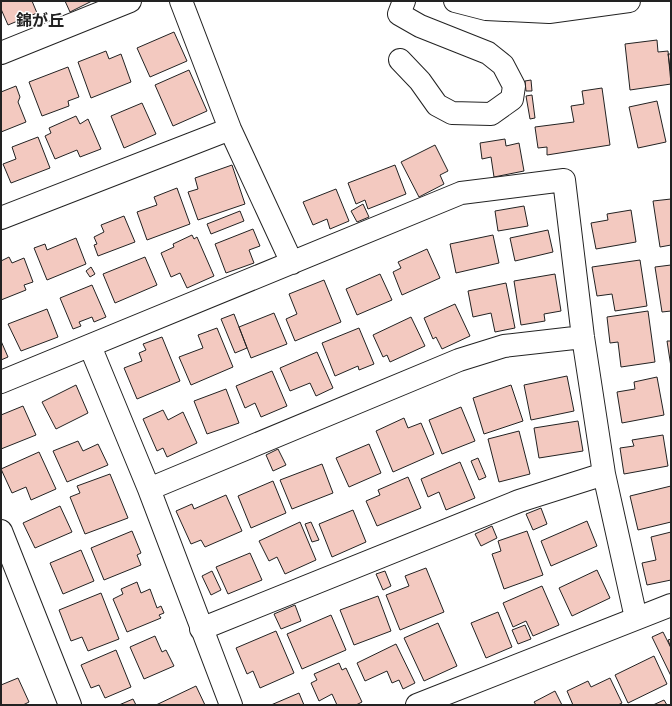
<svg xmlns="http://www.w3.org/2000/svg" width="672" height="706" font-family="Mulish,'Noto Sans JP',sans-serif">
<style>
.building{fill:#f3c9c0;stroke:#222}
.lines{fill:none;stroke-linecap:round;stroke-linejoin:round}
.street-casing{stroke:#222;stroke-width:24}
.secondary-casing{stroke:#222;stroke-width:24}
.street{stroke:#fff;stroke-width:22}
.secondary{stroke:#fff;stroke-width:22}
.labels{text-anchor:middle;stroke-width:3;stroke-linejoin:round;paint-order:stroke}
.quarter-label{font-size:16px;font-weight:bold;fill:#222;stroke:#fff}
</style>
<rect width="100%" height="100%" fill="#fff"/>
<path class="building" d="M1,1H32L37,13L8,25L1,9Z
M65,1H92L70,12Z
M174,32L187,61L150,77L137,48Z
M657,40L658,52L668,51L671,84L630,90L625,44Z
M106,51L109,59L121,54L131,82L91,98L78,62Z
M668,54H671V75Z
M68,67L79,97L68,101L69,106L42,116L29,82Z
M189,70L207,111L173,126L155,85Z
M531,80L532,91H526L525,81Z
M16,86L20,97L18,102L26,122L1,132V92Z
M602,88L610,145L547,155V147L538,148L535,127L574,122L571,106L584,104L582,91Z
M532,95L535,118L530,119L526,96Z
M657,101L666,142L638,148L629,107Z
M142,103L156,134L124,148L111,116Z
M76,116L80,124L88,119L101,149L80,157L77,150L55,159L45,136L51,133L49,128Z
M38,137L50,168L11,183L3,164L16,159L12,147Z
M505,139L506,146L519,143L524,171L494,177L491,157L482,159L480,143Z
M435,145L448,171L440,175L444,184L419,197L401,162Z
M232,165L245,204L198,220L188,192L198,189L195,178Z
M395,165L406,194L368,209L365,200L356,204L348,183Z
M177,188L190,224L147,240L137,212L157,205L154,197Z
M336,189L349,221L330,229L327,219L313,225L303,202Z
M671,199V245L660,247L653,201Z
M363,204L369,217L357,222L351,211Z
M524,206L528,226L498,231L495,211Z
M631,210L636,242L596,249L591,223L608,220L607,214Z
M240,211L244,221L211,234L207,224Z
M124,216L135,242L98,256L94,245L97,244L94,237L104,232L101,225Z
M253,229L260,246L249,250L254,263L226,273L215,244Z
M548,230L553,252L515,261L510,238Z
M192,235L194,239L197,237L214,276L187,288L180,273L171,277L161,253L174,247L173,244Z
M493,235L499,263L456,273L450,244Z
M76,238L86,264L47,280L34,248L45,244L47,250Z
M427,249L440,278L402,295L393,272L401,268L398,262Z
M9,257L12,263L24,258L33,282L24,285L26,290L1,300V261Z
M145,257L157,285L115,303L103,274Z
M640,260L647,306L615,311L612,294L597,296L592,267Z
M671,265V311L662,312L655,267Z
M91,267L95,274L90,277L86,271Z
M380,274L392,300L357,315L346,289Z
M555,274L561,311L544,314L545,321L521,325L514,281Z
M324,280L341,322L295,341L286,319L297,314L289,294Z
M506,283L515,328L495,332L491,313L473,317L468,291Z
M92,285L106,317L94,322L92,317L79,322L81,326L73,329L60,298Z
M455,304L470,336L442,349L436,337L433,339L424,318Z
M47,309L58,337L21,351L8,324Z
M648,311L655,362L621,367L618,342L610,343L607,317Z
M274,313L287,344L251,358L239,327Z
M234,314L247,348L235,353L221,319Z
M411,317L425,346L390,362L387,355L383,357L373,335Z
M217,328L233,367L191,385L179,357L203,348L198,335Z
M359,328L374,364L359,370L358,366L335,376L322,343Z
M162,337L180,381L137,399L124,368L142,361L139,353L146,350L143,344Z
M1,341L8,357L1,360Z
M667,341H671V367Z
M317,352L333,388L316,396L310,383L290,391L280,368Z
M272,371L287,406L261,417L255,403L245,408L236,386Z
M567,376L574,411L531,420L524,385Z
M657,377L664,415L622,423L617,392L635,389L634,382Z
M76,385L88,413L56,429L42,402Z
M511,385L523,421L484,434L473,398Z
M226,389L239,423L207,434L194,401Z
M23,406L36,435L1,449V415Z
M461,407L475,441L442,454L429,420Z
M163,410L168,420L183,412L197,443L167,457L163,448L157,451L143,419Z
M404,418L408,428L421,423L434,454L393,472L376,431Z
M578,421L583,451L539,458L534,428Z
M519,431L530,474L499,482L488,439Z
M663,435L668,466L624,474L620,448L634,446L632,440Z
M78,441L83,451L98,444L108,465L67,482L53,451Z
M369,444L381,473L349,487L336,458Z
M278,449L286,465L273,471L266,455Z
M39,452L56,489L31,500L26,487L12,493L1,469Z
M478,458L486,477L479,480L471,461Z
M460,462L475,498L446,510L439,492L428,497L421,479Z
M322,464L333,493L292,509L280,480Z
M110,474L128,518L85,534L70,497L80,493L77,486Z
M408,477L421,508L377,526L366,501L380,495L378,490Z
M273,481L286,513L251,528L238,496Z
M671,486V522L638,530L630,496Z
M226,495L242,531L205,547L201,540L191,544L176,511L192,504L194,509Z
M60,506L72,532L35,548L23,523Z
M541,508L547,524L533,530L526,514Z
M353,510L366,542L332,557L319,524Z
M587,521L597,546L551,566L541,541Z
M300,522L316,560L285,574L277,557L269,561L259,541Z
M311,522L319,540L312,542L305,524Z
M492,526L497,538L481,546L475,534Z
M132,531L141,553L137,555L141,565L104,580L91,548Z
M527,531L543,575L504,589L492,554L501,551L498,541Z
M671,532V580L647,585L642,563L656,560L651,537Z
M81,550L94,581L63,594L50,563Z
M250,553L262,580L228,594L216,567Z
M426,568L444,612L400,630L386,595L409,586L405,576Z
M597,570L610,598L572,616L559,588Z
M212,571L221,590L211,595L202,576Z
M385,571L391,586L383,590L376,574Z
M137,582L141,593L150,589L157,608L161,606L164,613L159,615L161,618L127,632L113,599L123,594L121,589Z
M542,586L559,625L533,636L526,621L513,627L503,603Z
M101,593L119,639L88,651L82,637L71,641L59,610Z
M378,596L391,631L354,645L340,610Z
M295,605L301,621L281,629L274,614Z
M498,612L512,647L486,658L471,623Z
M331,615L346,650L302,669L287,634Z
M438,623L457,666L424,681L404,638Z
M525,625L531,639L518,644L512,630Z
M276,631L294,673L260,688L253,671L247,674L236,648Z
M663,632L671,648V676L652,637Z
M155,636L162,652L166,650L174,666L144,679L130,647Z
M671,639V648L668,640Z
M396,644L415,683L403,689L399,680L392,683L387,671L365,681L357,663Z
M116,650L131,687L105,698L99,685L91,688L81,665Z
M654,656L667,684L628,703L615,675Z
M339,663L342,670L346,668L362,702L356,705H337L332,694L319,701L311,683L317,680L314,674Z
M18,678L29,702L23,705H1V685Z
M610,678L622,703L618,705H573L567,691L588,681L591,687Z
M196,686L205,705H156Z
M555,691L562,705H536L534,702Z
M299,693L304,705H271Z
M133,699L136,705H119Z
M664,700L667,705H653Z"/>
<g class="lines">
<g class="street-casing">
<path id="street" d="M181,1L230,129L292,263
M1,53L130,1
M400,60L420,81L437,105L452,113L491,114L512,99L514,86L503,65L488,53L420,26L399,14L404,1
M1,218L230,129
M90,346L149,489L231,705
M1,382L461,193L564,180L583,337L604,474L636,618
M149,489L459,360L504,346L583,337
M1,531L70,705
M201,629L519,501L604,474
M417,705L671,605"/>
</g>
<g class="secondary-casing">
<path id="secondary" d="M455,1L486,9L549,12L629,1"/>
</g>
<use href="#street" class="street"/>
<use href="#secondary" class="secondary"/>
</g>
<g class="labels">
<g class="quarter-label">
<text x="40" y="26">錦が丘</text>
</g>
</g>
<rect width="672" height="706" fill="none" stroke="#222222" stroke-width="4"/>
</svg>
